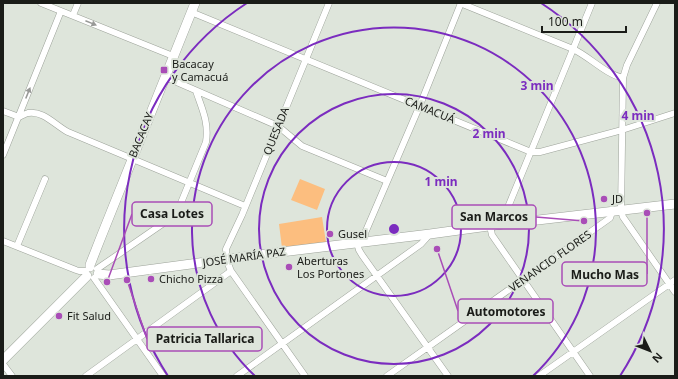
<svg xmlns="http://www.w3.org/2000/svg" width="678" height="379" font-family="'Noto Sans',sans-serif">
<style>
.green{fill:#fcbe7f}
.lines{fill:none;stroke-linecap:round;stroke-linejoin:round}
.street-casing{stroke:#9da39a;stroke-width:7}
.secondary-casing{stroke:#9da39a;stroke-width:10}
.street{stroke:#fff;stroke-width:6}
.secondary{stroke:#fff;stroke-width:9}
.oneway{fill:#989997}
.ring{fill:none;stroke:#7b2cbf;stroke-width:2}
.poi-dot{fill:#a94db7;stroke:#dee5db;stroke-width:1.5}
.labels{text-anchor:middle;stroke-width:4;stroke-linejoin:round;paint-order:stroke}
.poi-label{font-size:11px;fill:#1a1c18;stroke:#dee5db;text-anchor:start}
.street-label{font-size:11px;fill:#1a1c18;stroke:#dee5db}
.centre{fill:#7b2cbf;stroke:#dee5db;stroke-width:2}
.ring-label{font-size:12px;text-anchor:middle;font-weight:bold;fill:#7b2cbf;stroke:#dee5db;stroke-width:4;stroke-linejoin:round;paint-order:stroke}
.leader{fill:none;stroke:#a94db7;stroke-width:1.5}
.callout-dot{fill:#a94db7;stroke:#dee5db;stroke-width:1.5}
.callout{fill:#dee5db;stroke:#a94db7;stroke-width:1.5}
.callout-label{font-size:12px;text-anchor:middle;font-weight:bold;fill:#1a1c18}
</style>
<rect width="100%" height="100%" fill="#dee5db"/>
<path class="green" d="M300,179L325,189L317,210L291,200Z
M322,217L326,242L282,248L279,224Z"/>
<g class="lines">
<g class="street-casing">
<path id="street" d="M41,3L173,56
M460,3L573,49C590,57 605,74 623,78
M657,3L627,65L623,78L621,211L623,217L675,292
M191,12L531,152H540L622,130L675,113
M73,15L78,3
M165,77L278,126L302,146L387,181
M3,111L19,117C21,116 25,114 28,113C43,110 56,126 68,132L245,206
M3,155L61,11
M503,224L506,212L592,3
M490,226L492,235L590,376
M3,241L76,270L79,271H86
M365,242V233L420,105L461,3
M357,243L359,250L362,255L448,376
M17,246L45,179
M97,269L171,218L176,214L178,210L206,142C209,122 202,109 196,91
M94,278L163,376
M3,364L12,376
M86,376L231,271
M237,376L421,244L430,234
M305,376L231,271C228,265 226,257 226,249L242,215L329,3
M387,376L603,223L610,218L612,212
M539,376L675,280"/>
</g>
<g class="secondary-casing">
<path id="secondary" d="M90,267V265L101,237L195,3
M98,274L109,275L273,253L430,234L503,224L675,204
M3,360L87,276"/>
</g>
<use href="#street" class="street"/>
<use href="#secondary" class="secondary"/>
</g>
<defs><path id="oneway-solid" d="M-6-.8H1V-3.2L6.5 0L1 3.2V.8H-6Z"/></defs>
<g class="oneway">
<use href="#oneway-solid" transform="translate(91 23) rotate(22)"/>
<use href="#oneway-solid" transform="translate(28 93) rotate(-68)"/>
</g>
<g class="ring">
<circle cx="394" cy="229" r="67"/>
<circle cx="394" cy="229" r="135"/>
<path d="M255 376A202 202 0 1 1 533 376"/>
<path d="M168 376A269 269 0 0 1 247 3M541 3A269 269 0 0 1 620 376"/>
</g>
<g class="poi-dot">
<rect x="160" y="66" width="8" height="8" rx="2"/>
<circle cx="604" cy="199" r="4"/>
<circle cx="330" cy="234" r="4"/>
<circle cx="289" cy="267" r="4"/>
<circle cx="151" cy="279" r="4"/>
<circle cx="59" cy="316" r="4"/>
</g>
<g class="labels">
<g class="poi-label">
<text x="172" y="68">Bacacay<tspan x="172" dy="13">y Camacuá</tspan></text>
<text x="612" y="203">JD</text>
<text x="338" y="238">Gusel</text>
<text x="297" y="265">Aberturas<tspan x="297" dy="13">Los Portones</tspan></text>
<text x="159" y="283">Chicho Pizza</text>
<text x="67" y="320">Fit Salud</text>
</g>
<g class="street-label">
<text transform="translate(430 110) rotate(22)" y="4">CAMACUÁ</text>
<text transform="translate(276 131) rotate(-68)" y="4">QUESADA</text>
<text transform="translate(141 135) rotate(-68)" y="4">BACACAY</text>
<text transform="translate(244 257) rotate(-8)" y="4">JOSÉ MARÍA PAZ</text>
<text transform="translate(550 261) rotate(-35)" y="4">VENANCIO FLORES</text>
</g>
</g>
<circle cx="394" cy="229" r="6" class="centre"/>
<g class="ring-label">
<text x="537" y="90">3 min</text>
<text x="638" y="120">4 min</text>
<text x="489" y="138">2 min</text>
<text x="441" y="186">1 min</text>
</g>
<path class="leader" d="M107 282L132 214M584 221L536 217M647 213L647 274M437 249L458 311M127 280L147 339"/>
<g class="callout-dot">
<circle cx="107" cy="282" r="4"/>
<circle cx="584" cy="221" r="4"/>
<circle cx="647" cy="213" r="4"/>
<circle cx="437" cy="249" r="4"/>
<circle cx="127" cy="280" r="4"/>
</g>
<g class="callout">
<rect x="132" y="202" width="80" height="24" rx="4"/>
<rect x="452" y="205" width="84" height="24" rx="4"/>
<rect x="562" y="262" width="85" height="24" rx="4"/>
<rect x="458" y="299" width="95" height="24" rx="4"/>
<rect x="147" y="327" width="115" height="24" rx="4"/>
</g>
<g class="callout-label">
<text x="172" y="218">Casa Lotes</text>
<text x="494" y="221">San Marcos</text>
<text x="605" y="279">Mucho Mas</text>
<text x="506" y="316">Automotores</text>
<text x="205" y="343">Patricia Tallarica</text>
</g>
<rect width="678" height="379" fill="none" stroke="#1a1c18" stroke-width="8"/>
<g transform="translate(650 351) rotate(133)" stroke="#dee5db" stroke-width="3" paint-order="stroke">
<path d="M0-3L7 15L0 10L-7 15Z" fill="#1a1c18"/>
<text y="-6" font-size="11" font-weight="bold" text-anchor="middle" fill="#1a1c18">N</text>
</g>
<path d="M542 26v6h84v-6" fill="none" stroke="#1a1c18" stroke-width="2"/>
<text x="548" y="26" font-size="12" fill="#1a1c18" stroke="#dee5db" stroke-width="3" paint-order="stroke">100 m</text>
</svg>
